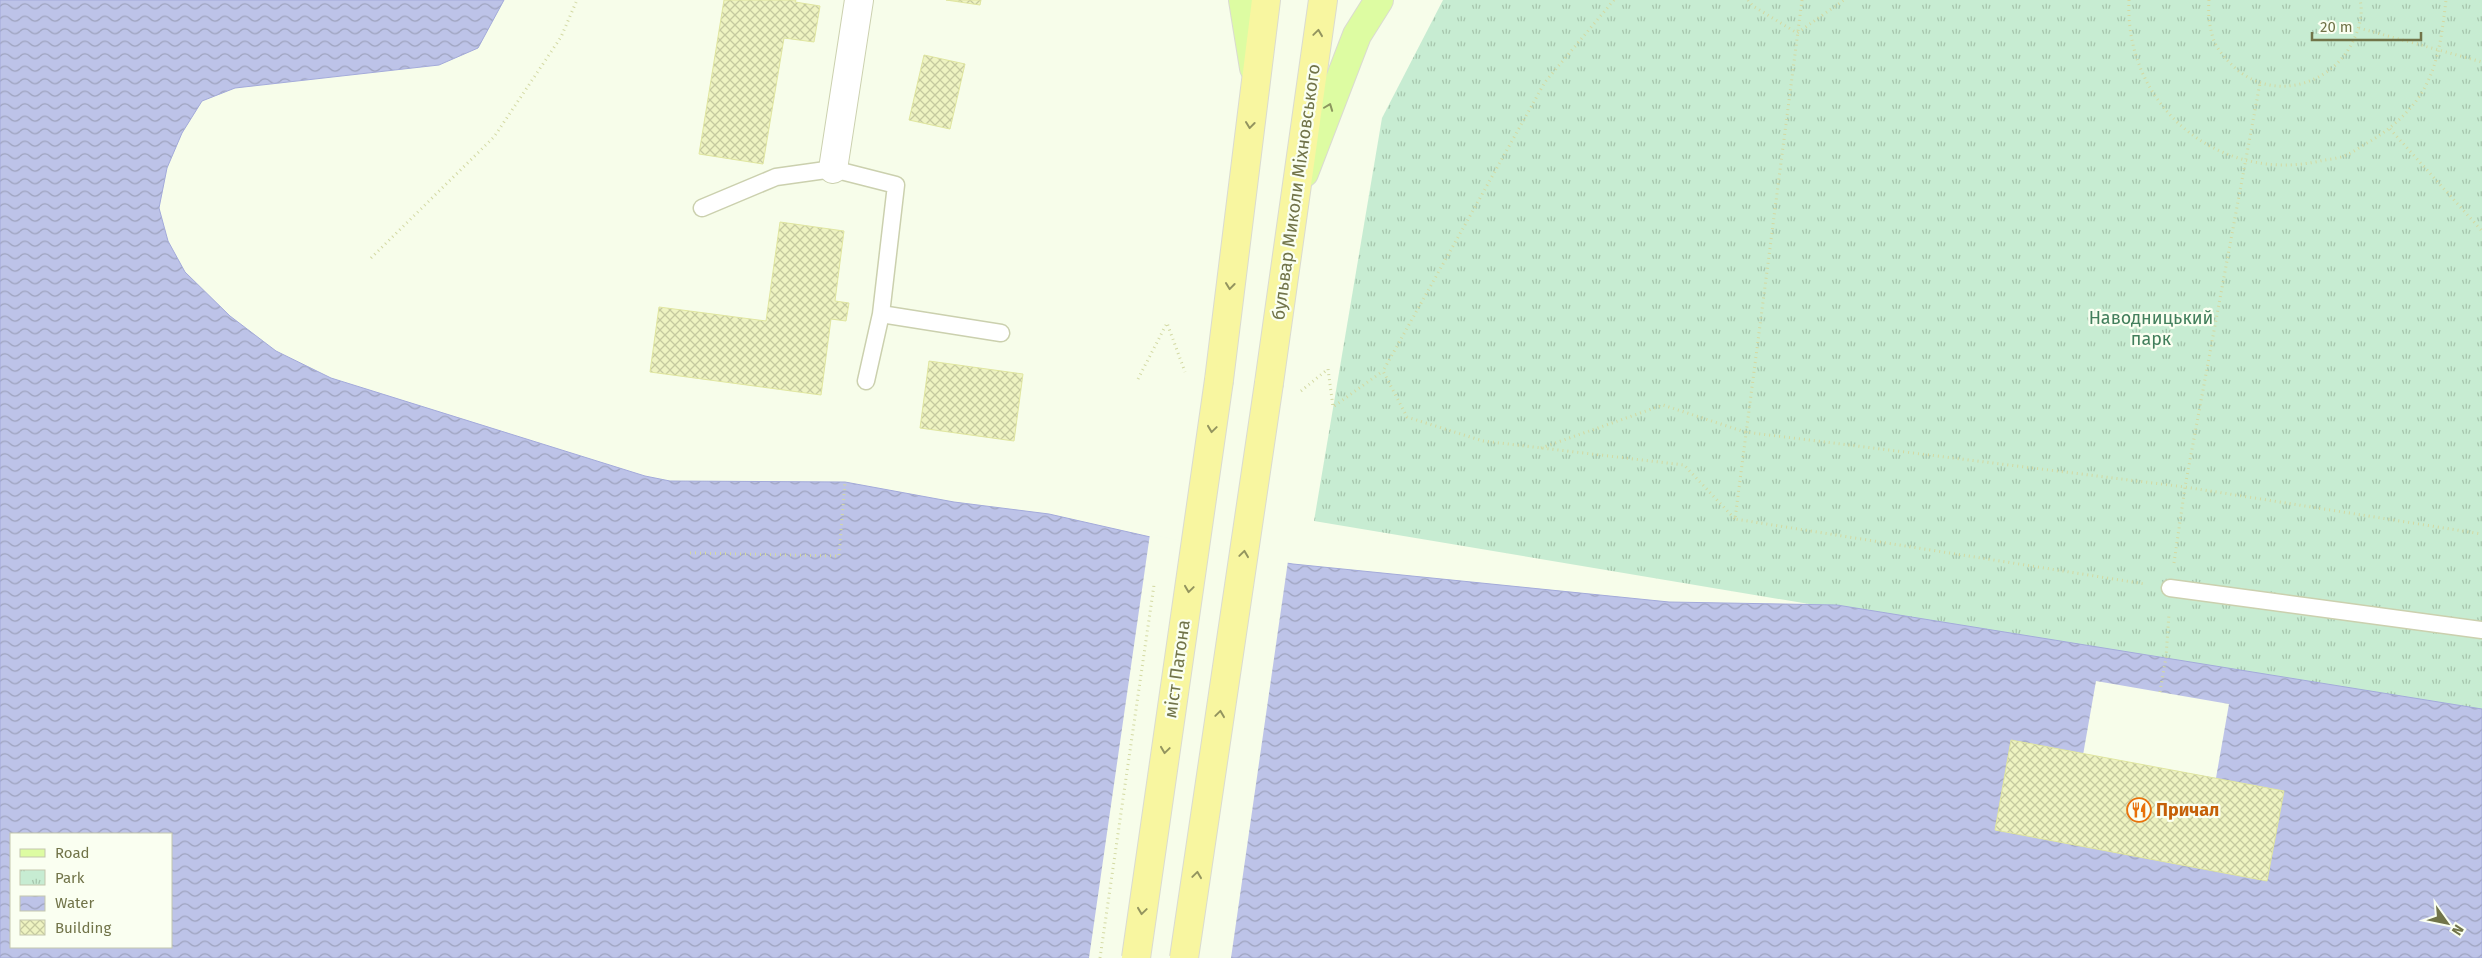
<svg xmlns="http://www.w3.org/2000/svg" width="2482" height="958" font-family="'Fira Sans',sans-serif">
<style>
.park{fill:url(#park-tufts)}
.water{fill:url(#water-waves);stroke:#a3aada;fill-rule:evenodd}
.pier{fill:#f7fdea}
.building{fill:url(#building-cross-hatch);stroke:#e0e6a0}
.lines{fill:none;stroke-linecap:round;stroke-linejoin:round}
.lane-casing{stroke:#cbd0ae;stroke-width:19}
.street-casing{stroke:#cbd0ae;stroke-width:30}
.primary-casing{stroke:#dadbd0;stroke-width:30}
.highway-casing{stroke:#dadbd0;stroke-width:30}
.path{stroke:#d3d9a3;stroke-width:3;stroke-dasharray:1 4;stroke-linecap:butt}
.lane{stroke:#fff;stroke-width:16}
.street{stroke:#fff;stroke-width:28}
.primary{stroke:#ddfca2;stroke-width:28}
.highway{stroke:#f8f6a0;stroke-width:28}
.highway-bridge-casing{stroke:#dadbd0;stroke-width:30;stroke-linecap:butt}
.path-bridge{stroke:#d3d9a3;stroke-width:3;stroke-dasharray:1 4;stroke-linecap:butt}
.highway-bridge{stroke:#f8f6a0;stroke-width:28}
.oneway{stroke:#93945f}
.oneway2{stroke:#8c965f}
.labels{text-anchor:middle;stroke-width:4.5;stroke-linejoin:round;paint-order:stroke}
.street-label{font-size:18px;fill:#717449;stroke:#fafff1}
.park-label{font-size:18px;fill:#427f5c;stroke:#fafff1}
.food-label{font-size:18px;font-weight:bold;fill:#c56008;stroke:#fafff1;text-anchor:start}
</style>
<defs>
<pattern id="park-tufts" width="24" height="20" patternUnits="userSpaceOnUse" patternTransform="scale(1.25)"><rect width="24" height="20" fill="#c7ecd2"/><path d="M3 7l-1-3M5 7V3M7 7l1-3M15 17l-1-3M17 17v-4M19 17l1-3" fill="none" stroke="#a6c4ac"/></pattern>
<pattern id="water-waves" width="16" height="10" patternUnits="userSpaceOnUse" patternTransform="scale(1.25)"><rect width="16" height="10" fill="#bdc3e8"/><path d="M0 5q4-4 8 0t8 0" fill="none" stroke="#9ea3be"/></pattern>
<pattern id="building-cross-hatch" width="8" height="8" patternUnits="userSpaceOnUse" patternTransform="scale(1.25)"><rect width="8" height="8" fill="#eef3c1"/><path d="M0 0l8 8M0 8l8-8" fill="none" stroke="#c5c99f"/></pattern>
</defs>
<rect width="100%" height="100%" fill="#f7fdea"/>
<path class="park" d="M1443,0H2482V717L1314,521L1382,118Z"/>
<path class="water" d="M0,0H504L478,48L439,65L235,88L202,101L182,133L167,168L159,208L168,241L185,272L230,316L276,351L331,378L645,476L670,481L845,482L954,502L1049,514L1221,553L1293,564L1669,602L1837,605L2482,709V958H0ZM11,834H171V947H11Z"/>
<path class="pier" d="M1150,534L1222,550L1288,561L1231,958H1089Z
M2096,681L2229,704L2216,778L2083,755Z"/>
<path class="building" d="M724,0H796L795,2L820,6L814,42L784,38L763,164L699,154Z
M946,0H981L980,5Z
M924,55L965,64L950,129L909,120Z
M780,222L844,231L835,301L849,303L846,321L831,319L821,395L650,372L659,307L766,321Z
M929,361L1023,374L1014,441L920,428Z
M2011,740L2284,791L2267,881L1995,830Z"/>
<g class="lines">
<g class="lane-casing">
<path id="lane" d="M702,208L776,177L833,169L896,185L881,314L866,381
M881,314L1001,333
M2170,588L2482,630"/>
</g>
<g class="street-casing">
<path id="street" d="M833,169L859,0"/>
</g>
<g class="primary-casing">
<path id="primary" d="M1243,0L1254,68
M1304,173L1357,35L1379,0"/>
</g>
<g class="highway-casing">
<path id="highway" d="M1219,380L1266,0
M1269,383L1323,0"/>
</g>
<path class="path" d="M1614,0L1545,82L1383,371L1407,417L1483,441L1684,465L1735,519
M1748,0L1753,6L1797,33L1844,0
M1802,0L1735,519L2145,584
M2129,0C2124,105 2218,184 2320,161C2328,159 2338,159 2346,155C2354,152 2361,146 2369,142C2389,130 2408,114 2421,94C2439,65 2442,33 2446,0
M2209,0C2208,13 2209,25 2213,38C2216,48 2225,58 2233,66C2272,104 2335,85 2355,37C2360,26 2363,12 2360,0
M2359,28L2482,62
M2390,129L2482,231
M371,258L494,137L561,37L577,0
M1138,379L1167,323L1185,372
M1301,391L1328,369L1333,407L1383,371
M1541,448L1663,405L1745,432L2185,487L2482,534
M690,553L839,556L845,482
M2174,563L2185,487L2260,83
M2160,692L2166,657L2169,614"/>
<use href="#lane" class="lane"/>
<use href="#street" class="street"/>
<use href="#primary" class="primary"/>
<use href="#highway" class="highway"/>
<g class="highway-bridge-casing">
<path id="highway-bridge" d="M1136,958L1219,380
M1184,958L1269,383"/>
</g>
<path class="path-bridge" d="M1100,958L1154,585"/>
<use href="#highway-bridge" class="highway-bridge"/>
</g>
<defs><path id="oneway-chevron" d="M-2-3.5L2.5 0L-2 3.5" fill="none" stroke-width="1.6" stroke-linecap="round" stroke-linejoin="round" transform="scale(1.25)"/></defs>
<g class="oneway">
<use href="#oneway-chevron" transform="translate(1318 33) rotate(-82)"/>
<use href="#oneway-chevron" transform="translate(1250 125) rotate(97)"/>
<use href="#oneway-chevron" transform="translate(1230 286) rotate(97)"/>
<use href="#oneway-chevron" transform="translate(1212 429) rotate(98)"/>
<use href="#oneway-chevron" transform="translate(1244 554) rotate(-82)"/>
<use href="#oneway-chevron" transform="translate(1189 589) rotate(98)"/>
<use href="#oneway-chevron" transform="translate(1220 714) rotate(-82)"/>
<use href="#oneway-chevron" transform="translate(1165 750) rotate(98)"/>
<use href="#oneway-chevron" transform="translate(1197 875) rotate(-82)"/>
<use href="#oneway-chevron" transform="translate(1142 911) rotate(98)"/>
</g>
<use class="oneway2" href="#oneway-chevron" transform="translate(1329 107) rotate(-69)"/>
<defs>
<g id="restaurant-ring" transform="scale(1.25)"><circle r="9.5" fill="#fafff1" stroke="#e8710a" stroke-width="1.5"/><path d="M-5-6h1v4h1v-4h1v4h1v-4h1v5L-1.5 .5V6h-2V.5L-5-1ZM5-6V6H3V1.5H1.5Q1.5-4 5-6Z" fill="#e8710a"/></g>
</defs>
<g fill-rule="evenodd">
<use href="#restaurant-ring" x="2139" y="810"/>
</g>
<g class="labels">
<g class="street-label">
<text transform="translate(1296 192) rotate(-82)" y="6">бульвар Миколи Міхновського</text>
<text transform="translate(1177 669) rotate(-82)" y="6">міст Патона</text>
</g>
<g class="park-label">
<text x="2151" y="324">Наводницький<tspan x="2151" dy="21">парк</tspan></text>
</g>
<g class="food-label">
<text x="2156" y="816">Причал</text>
</g>
</g>
<rect x="10" y="833" width="162" height="115" fill="#fafff1" stroke="#c3c7ae"/>
<rect x="20" y="849" width="25" height="8" fill="#ddfca2" stroke="#c3c7ae"/>
<text x="55" y="858" font-size="15" fill="#717449">Road</text>
<rect x="20" y="870" width="25" height="15" fill="url(#park-tufts)" stroke="#c3c7ae"/>
<text x="55" y="883" font-size="15" fill="#717449">Park</text>
<rect x="20" y="896" width="25" height="15" fill="url(#water-waves)" stroke="#c3c7ae"/>
<text x="55" y="908" font-size="15" fill="#717449">Water</text>
<rect x="20" y="920" width="25" height="15" fill="url(#building-cross-hatch)" stroke="#c3c7ae"/>
<text x="55" y="933" font-size="15" fill="#717449">Building</text>
<g transform="translate(2447 923) rotate(123)" stroke="#fafff1" stroke-width="4" paint-order="stroke">
<path d="M0-4L9 19L0 12L-9 19Z" fill="#717449"/>
<text y="-8" font-size="14" font-weight="bold" text-anchor="middle" fill="#717449">N</text>
</g>
<path d="M2312 32v8h109v-8" fill="none" stroke="#717449" stroke-width="2.5"/>
<text x="2320" y="32" font-size="15" fill="#717449" stroke="#fafff1" stroke-width="4" paint-order="stroke">20 m</text>
</svg>
